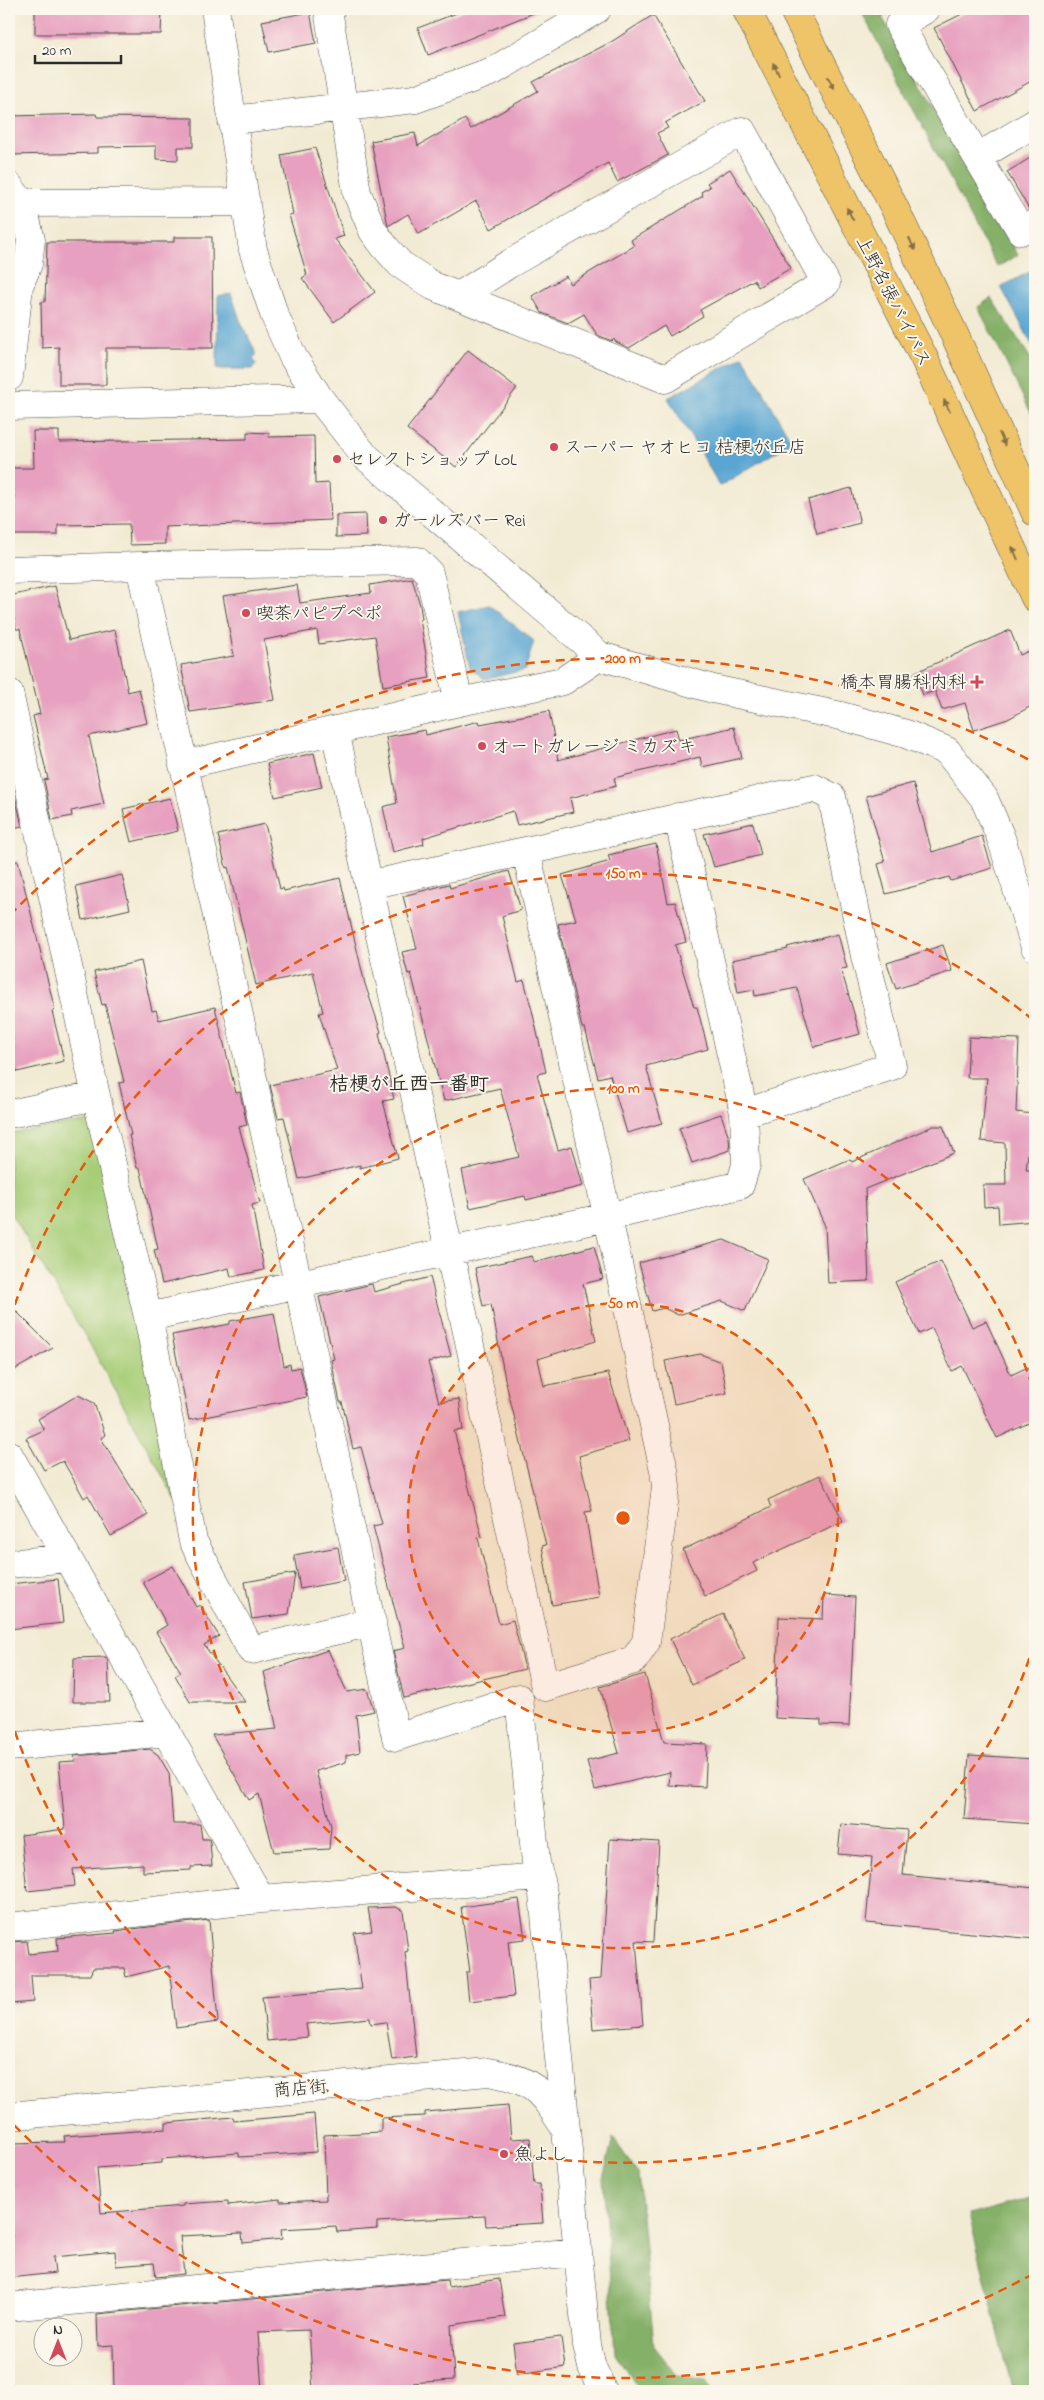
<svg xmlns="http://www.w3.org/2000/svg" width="1044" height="2400" font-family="'Indie Flower','Klee One',sans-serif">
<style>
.green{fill:#a7cd77;stroke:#697c51}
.forest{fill:#85b068;stroke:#586e4a}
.water{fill:#5aa6d2;stroke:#42687e}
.building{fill:#e7a0bf}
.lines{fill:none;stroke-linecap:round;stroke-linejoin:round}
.minor-casing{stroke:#494844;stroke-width:29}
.highway-casing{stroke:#494844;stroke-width:29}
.minor{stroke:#fff;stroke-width:28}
.highway{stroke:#efc469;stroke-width:28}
.oneway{fill:#837047}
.ring{fill:none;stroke:#e8590c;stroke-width:2.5;stroke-dasharray:9 6}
.poi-dot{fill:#d1495b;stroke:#fbf7ec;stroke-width:2}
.labels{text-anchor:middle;stroke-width:4;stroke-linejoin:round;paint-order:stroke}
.street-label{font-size:18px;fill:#2b2b2b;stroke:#fbf7ec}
.poi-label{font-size:18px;fill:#2b2b2b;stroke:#fbf7ec;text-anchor:start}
.quarter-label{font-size:20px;font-weight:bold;fill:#2b2b2b;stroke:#fbf7ec}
.centre{fill:#e8590c;stroke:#fbf7ec;stroke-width:2.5}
.ring-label{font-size:15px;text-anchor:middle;font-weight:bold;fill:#e8590c;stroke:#fbf7ec;stroke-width:4;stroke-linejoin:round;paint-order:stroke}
</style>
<rect width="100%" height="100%" fill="#fbf7ec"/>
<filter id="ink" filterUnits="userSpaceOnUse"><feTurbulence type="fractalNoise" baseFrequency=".02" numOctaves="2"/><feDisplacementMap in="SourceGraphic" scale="10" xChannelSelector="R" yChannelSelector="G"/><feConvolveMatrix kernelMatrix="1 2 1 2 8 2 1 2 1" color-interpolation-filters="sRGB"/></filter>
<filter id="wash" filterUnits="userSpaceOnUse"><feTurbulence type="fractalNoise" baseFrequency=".0096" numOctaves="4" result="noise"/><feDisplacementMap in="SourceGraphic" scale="20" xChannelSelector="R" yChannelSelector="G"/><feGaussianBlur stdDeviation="1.12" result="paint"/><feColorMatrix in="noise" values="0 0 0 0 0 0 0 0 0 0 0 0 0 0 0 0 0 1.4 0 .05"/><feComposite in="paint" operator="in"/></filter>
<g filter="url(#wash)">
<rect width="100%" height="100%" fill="#f2ebd4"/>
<path class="green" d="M92,1121L177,1502L87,1339L9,1210V1133Z"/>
<path class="forest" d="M860,9H888L890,13L882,17L1018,255L997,267Z
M991,298L1035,365V421L978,307Z
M613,2138L638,2173L654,2346L677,2375L706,2380L712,2391H640L615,2353L603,2178Z
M1035,2197V2391H1013L969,2215Z"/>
<path class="water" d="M1035,269V350L1001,287Z
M231,293L240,320L257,355L253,359L256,364L252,369H217L218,296Z
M743,356L792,442L720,486L668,398Z
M489,605L534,641L525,670L485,679L470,668L458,612Z"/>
<g id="blocks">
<path class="building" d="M35,9H162L161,34H35Z
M467,9H541V10L428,55L418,28Z
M972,9H1035V79L977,111L934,28Z
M310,12L316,43L269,52L262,21Z
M653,15L705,101L665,123L668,128L657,133L668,155L617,182L608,163L491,229L476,201L419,234L408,214L388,226L371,141L415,133L418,146L465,119L471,129L538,91L533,82L611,42Z
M96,114L97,117L193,118V147H178V160L156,159V146L98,147V153L9,155V116Z
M315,148L344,236L335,239L375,292L334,322L302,278L307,275L289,215L293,214L281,155Z
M1035,155V209H1029L1007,172Z
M730,169L791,268L758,287L754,280L700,310L703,316L670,336L664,326L629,348L616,342L614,339L612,341L597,335L584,314L568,323L542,313L532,296L566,276L570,284L634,246L631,240L703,196L701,192L710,187L707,183Z
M174,237H212L213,348H106V385H59V347L42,348L41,302H45L47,242H174Z
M468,350L517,388L456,467L407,429Z
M33,431H59V442L247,439V432L269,433V437L314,436L315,484L329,483L331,520L165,527V544L130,545L129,524L58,525V535H14V495H9V468H34Z
M851,488L860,523L817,534L808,500Z
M366,514L367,536L336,537V515Z
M412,578L420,605L422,619H420L430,678L383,686L375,636L319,644L317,630L264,640L275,700L190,712L181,665L234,656L223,596L297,585L300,603L371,593L370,585Z
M55,586L69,640L115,630L128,692L139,689L147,723L89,736L104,804L71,811L72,816L52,820L44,780L48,779L33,716L40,714L20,629H16L9,596Z
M1010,630L1020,655L1035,648V704L1008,719L974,730L965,703L942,710L935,691L923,695L914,673Z
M549,711L558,760L676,729L679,740L734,727L742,758L702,767L700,757L614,778L616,786L570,798L573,812L517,825L513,811L423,838L424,844L393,852L383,807L397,803L386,737L425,730L426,735L479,721L480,724Z
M314,753L322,787L275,797L267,764Z
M913,783L932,852L982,836L992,868L951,881L949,877L886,894L878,864L885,862L866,796Z
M13,787L22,826L9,829V788Z
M170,798L178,831L131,842L123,809Z
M753,823L761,855L714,867L704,834Z
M265,824L280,889L283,888L284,891L340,878L365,984L381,1032L379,1033L394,1099L383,1101L398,1158L360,1168V1165L299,1179L284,1117L278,1118L270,1085L337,1070L319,1013L323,1012L313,972L256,985L228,867L226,868L218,835Z
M656,844L668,903L675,902L686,942L675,945L694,1007H697L708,1049L646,1066L662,1123L627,1133L610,1075L598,1078L585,1028H582L558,924L576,920L562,875L610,861L608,855Z
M18,861L55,1010L52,1011L64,1061L17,1072L9,1037V862Z
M509,871L521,910L502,916L518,982L524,980L532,1010L546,1072L537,1074L558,1150L572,1146L583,1186L526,1200L525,1196L470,1208L462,1170L519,1157L500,1088L444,1101L411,973L408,974L402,952L417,949L403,896L449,884L450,888Z
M122,875L130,909L83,920L76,886Z
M838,934L847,968L841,969L860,1034L814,1047L797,988L755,996L754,990L738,993L732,960L788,949L787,947Z
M943,945L952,971L896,989L887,963Z
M141,961L152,1011L156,1010L159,1020L215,1007L236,1093L240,1092L247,1125L239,1127L260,1203L252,1205L264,1270L231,1277L229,1268L162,1284L154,1250L158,1249L140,1168H137L129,1135H131L119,1083L124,1082L105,1004L102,1005L94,972Z
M969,1037L1019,1039L1016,1112L1033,1114L1026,1170H1035V1221L999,1224L998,1206L984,1207L983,1185H1006L1005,1143L981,1141L987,1078H967Z
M721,1114L729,1138L730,1150L692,1163L679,1128Z
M933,1126H943L954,1153L865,1189L869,1281L828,1283L825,1226L804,1179L850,1159L852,1162Z
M724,1240L768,1259L745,1311L722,1301L678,1315L664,1308L652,1311L639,1263Z
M594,1246L603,1279L583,1284L596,1341L538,1359L544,1386L608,1373L629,1441L579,1456L592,1511L585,1512L599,1597L552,1605L542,1546L546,1545L505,1379L491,1304L483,1306L475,1268L532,1256L534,1262Z
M941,1261L972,1327L986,1321L1011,1375L1028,1367L1035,1382V1420L997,1438L962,1366L952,1371L932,1328L919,1334L895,1282Z
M430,1277L451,1356L428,1362L439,1402L459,1399L463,1430L454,1431L482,1537L478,1538L499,1624L513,1620L525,1669L404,1698L393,1651L405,1648L373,1526L382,1524L361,1447L353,1449L342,1402H340L331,1360L334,1359L319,1297L372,1284L374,1292Z
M9,1304L53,1348L9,1373Z
M274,1313L284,1366L290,1364L291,1369L300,1367L307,1397L189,1420L172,1335L230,1324V1321Z
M700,1354L721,1362L727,1393L674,1404L665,1361Z
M78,1395L94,1403L105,1435L101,1438L148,1515L111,1536L88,1495L84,1498L63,1461L44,1470L26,1438L44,1430L38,1419Z
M820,1475L843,1521L753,1563L757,1571L705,1596L683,1550L771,1507L768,1500Z
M338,1547L344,1581L300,1589L294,1555Z
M173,1566L196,1607L200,1605L219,1636L204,1645L245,1702H190L175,1675L181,1672L156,1632L167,1625L143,1582Z
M295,1573L289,1614L252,1619L245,1582Z
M58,1579L63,1623L9,1629V1584Z
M824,1595L855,1597L849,1726L821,1725V1720L775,1718L779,1617L823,1619Z
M723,1614L745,1660L692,1685L670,1639Z
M328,1650L347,1692L367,1689L374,1711L356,1715L360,1752L346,1755V1762L316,1771L331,1826L329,1849L274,1852L259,1794L249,1800L212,1735L277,1729L264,1672Z
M106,1657L108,1662L110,1702H73L74,1658Z
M645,1674L664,1742L707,1744L705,1787L669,1785L670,1772L595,1790L587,1761L619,1753L600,1687Z
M150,1749L158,1755L169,1773L173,1824H200L202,1839H209L210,1842L212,1866L191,1867V1870L143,1872V1864L73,1869L75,1886L27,1891L21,1835L65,1829L59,1762L75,1761L74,1756Z
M969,1755L1035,1759V1824L964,1819Z
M841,1824L907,1830L903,1875L1035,1888V1939L866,1923L872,1857L838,1854Z
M610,1839L659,1842L653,1942L636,1941L643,2025L593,2029L589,1980L601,1979Z
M519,1899L525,1939L508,1941L514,1996L469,2001L466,1972H470L461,1907Z
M396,1907L403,1911L408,1951L405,1952L416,2057L392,2060L386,2022L371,2024L370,2018L306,2024L308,2037L267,2041L262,1997L362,1989L354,1933L372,1931L368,1908Z
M209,1920L218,2022L176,2028L169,1966L126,1977L124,1968H93L90,1975H31L33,2002L9,2004V1942L27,1941L29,1954L58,1951L57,1938L116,1933L115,1931Z
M508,2105L511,2139L530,2138L534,2184H540L543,2223L486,2226L485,2216L377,2222V2229L337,2232L336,2226L281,2229L282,2239L243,2243L242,2233L180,2236L184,2274L156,2277L154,2263L116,2266L115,2251L53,2257L55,2273L9,2278V2238H12L9,2211V2143L65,2142L64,2136L166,2129V2123L233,2117L234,2121L314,2114L317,2152L239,2157V2153L162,2159V2163L97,2168L101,2213L183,2206V2204L228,2201V2205L280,2199V2202L326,2200L324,2135L381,2132V2118L425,2116V2112Z
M499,2279L505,2317L451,2325L454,2380L410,2383V2391H313L309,2330L258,2332L262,2391H114L113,2345L98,2346L97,2314L447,2280L448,2287Z
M561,2337L565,2367L517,2374L513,2343Z"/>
</g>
</g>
<g filter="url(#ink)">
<use href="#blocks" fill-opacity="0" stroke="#494844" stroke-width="1"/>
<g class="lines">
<g class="minor-casing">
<path id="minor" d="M215,9L253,250L274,314L293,357L320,399L364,455L600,656L713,689L841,716L906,734L947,751L984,798L1001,838L1035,947
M328,9L357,193L373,231L385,247L400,264L433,286L665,379L826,283L742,131L509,264L459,296
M926,9L899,25L1021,231L1033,224
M232,120L415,99L493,71L597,9
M978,157L1035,123
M9,186L22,203L31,240L28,264L19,286L9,377
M22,203L246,202
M9,406L320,399
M140,566L417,561L429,573L459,702L563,681L600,656
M9,570L140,566L298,1283L396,1737L519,1698L536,1862L543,1894L587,2345L592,2367L603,2391
M9,693L96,1096L148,1317L193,1541L251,1650L372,1622
M335,731L545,1687L634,1660L646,1642L666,1487L664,1470L526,851L369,885
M183,765L459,702
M678,817L744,1113
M9,1114L96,1096
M148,1317L607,1217L740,1185L746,1165L744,1113L892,1066L865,956L832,797L814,788L526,851
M9,1455L261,1899
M9,1564L67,1558
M9,1747L167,1732
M9,1927L261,1899L540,1877
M9,2116L488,2072C532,2079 541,2090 564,2127
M9,2307L577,2252"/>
</g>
<g class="highway-casing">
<path id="highway" d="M746,9L925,360L1035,598
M793,9L895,209L956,338L1035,512"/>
</g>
<use href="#minor" class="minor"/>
<use href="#highway" class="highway"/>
</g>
<defs><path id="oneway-solid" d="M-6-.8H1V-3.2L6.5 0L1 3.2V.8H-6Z" transform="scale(1.25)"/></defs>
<g class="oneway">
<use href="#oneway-solid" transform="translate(776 69) rotate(-117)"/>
<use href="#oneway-solid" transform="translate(831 83) rotate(63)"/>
<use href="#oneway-solid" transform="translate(850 214) rotate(-117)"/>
<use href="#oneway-solid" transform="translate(912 244) rotate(64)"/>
<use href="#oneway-solid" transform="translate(947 406) rotate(-116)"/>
<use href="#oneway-solid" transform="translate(1002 439) rotate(66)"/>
<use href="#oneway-solid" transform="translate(1015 553) rotate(-114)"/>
</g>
</g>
<circle cx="623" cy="1518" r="215" fill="#e8590c" fill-opacity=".12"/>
<g class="ring">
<circle cx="623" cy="1518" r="215"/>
<path d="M1034 1644A430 430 0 1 1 1034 1392"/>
<path d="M1033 2016A645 645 0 0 1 10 1717M10 1319A645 645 0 0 1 1033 1020"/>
<path d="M1033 2274A860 860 0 0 1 10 2121M10 915A860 860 0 0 1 1033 762"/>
</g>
<g class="poi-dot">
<circle cx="554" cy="447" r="5"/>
<circle cx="337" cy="459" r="5"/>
<circle cx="383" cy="520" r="5"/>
<circle cx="246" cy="613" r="5"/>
<path d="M974.5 674.5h5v5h5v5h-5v5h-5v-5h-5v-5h5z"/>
<circle cx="482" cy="746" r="5"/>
<circle cx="504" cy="2154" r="5"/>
</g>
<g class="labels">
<g class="street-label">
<text transform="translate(894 301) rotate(63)" y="6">上野名張バイパス</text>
<text transform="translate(300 2088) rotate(-5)" y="6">商店街</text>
</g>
<g class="poi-label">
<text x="564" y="453">スーパー ヤオヒコ 桔梗が丘店</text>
<text x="347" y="465">セレクトショップ LoL</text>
<text x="393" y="526">ガールズバー Rei</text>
<text x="256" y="619">喫茶パピプペポ</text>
<text x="966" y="688" text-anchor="end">橋本胃腸科内科</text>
<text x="492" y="752">オートガレージ ミカズキ</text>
<text x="514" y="2160">魚よし</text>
</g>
<g class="quarter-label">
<text x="409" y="1090">桔梗が丘西一番町</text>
</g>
</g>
<circle cx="623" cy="1518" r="8" class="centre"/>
<g class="ring-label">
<text x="623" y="663">200 m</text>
<text x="623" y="878">150 m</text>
<text x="623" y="1093">100 m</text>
<text x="623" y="1308">50 m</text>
</g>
<rect width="1044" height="2400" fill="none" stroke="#fbf7ec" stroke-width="30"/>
<g transform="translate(58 2342)"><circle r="24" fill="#fbf7ec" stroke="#a8a59f"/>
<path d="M0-4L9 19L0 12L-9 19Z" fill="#d1495b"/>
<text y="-8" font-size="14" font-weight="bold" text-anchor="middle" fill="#2b2b2b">N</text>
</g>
<path d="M35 55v8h86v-8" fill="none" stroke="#2b2b2b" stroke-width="2.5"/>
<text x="42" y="55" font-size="15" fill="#2b2b2b" stroke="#fbf7ec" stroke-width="4" paint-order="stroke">20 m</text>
</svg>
